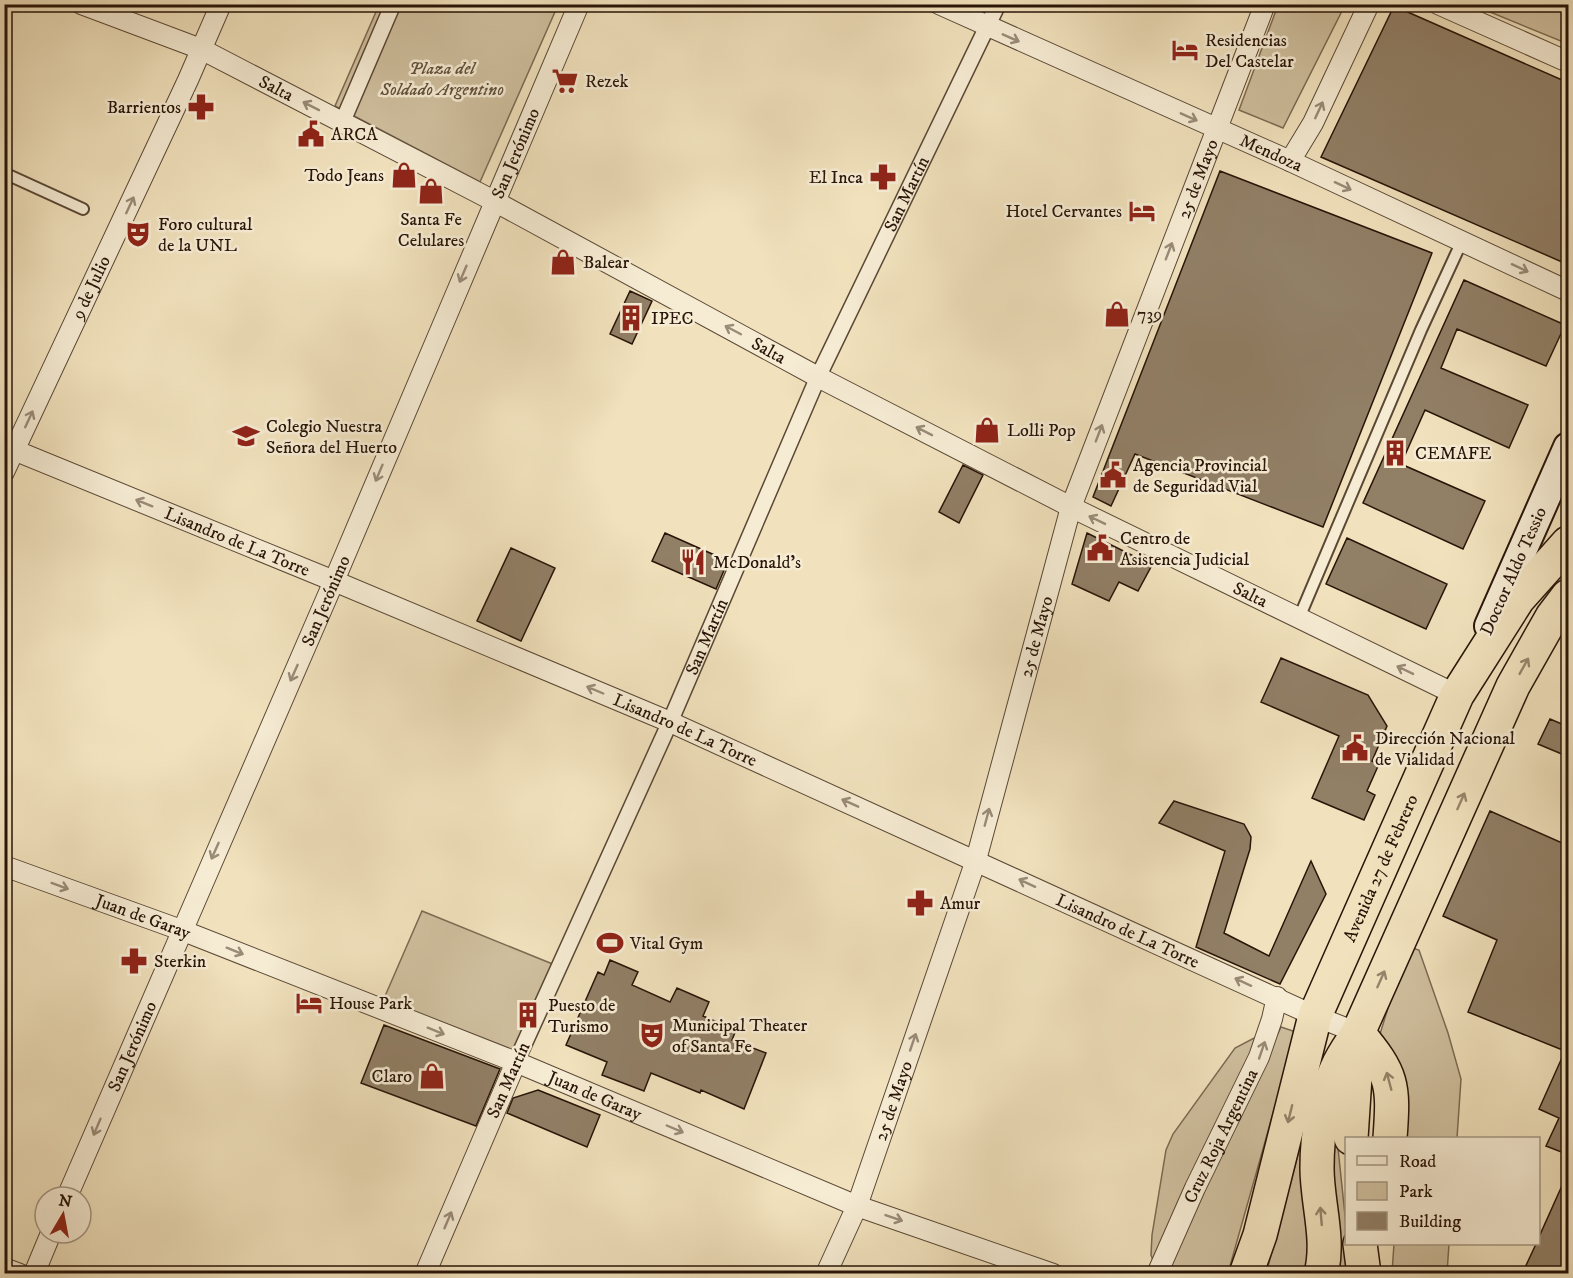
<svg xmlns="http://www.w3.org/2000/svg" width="1573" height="1278" font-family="'IM FELL DW Pica',serif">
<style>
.green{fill:#cfbf9e;stroke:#7c6a53;stroke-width:1.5}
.building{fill:#917f66;stroke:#281408;stroke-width:1.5}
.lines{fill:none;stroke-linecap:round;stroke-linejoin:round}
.service-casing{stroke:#5a4835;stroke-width:14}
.pedestrian-casing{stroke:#5a4835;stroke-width:18}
.minor-casing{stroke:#5a4835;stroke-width:22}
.secondary-casing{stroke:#281408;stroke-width:32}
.trunk-casing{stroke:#281408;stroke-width:36}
.service{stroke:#f6ecd4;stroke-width:10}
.pedestrian{stroke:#f6ecd4;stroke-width:15}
.minor{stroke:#f6ecd4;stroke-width:20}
.secondary{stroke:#f6ecd4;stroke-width:28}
.trunk{stroke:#f1e2bd;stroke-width:33}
.oneway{stroke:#998b78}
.oneway2{stroke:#97856c}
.labels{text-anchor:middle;stroke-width:5;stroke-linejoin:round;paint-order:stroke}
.poi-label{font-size:18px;fill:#281408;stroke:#f6ecd4;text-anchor:start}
.park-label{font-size:18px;font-style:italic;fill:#62503c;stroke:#f6ecd4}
.street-label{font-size:18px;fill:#281408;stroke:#f6ecd4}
</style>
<rect width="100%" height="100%" fill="#f1e2bd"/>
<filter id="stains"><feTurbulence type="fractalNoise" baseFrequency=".00333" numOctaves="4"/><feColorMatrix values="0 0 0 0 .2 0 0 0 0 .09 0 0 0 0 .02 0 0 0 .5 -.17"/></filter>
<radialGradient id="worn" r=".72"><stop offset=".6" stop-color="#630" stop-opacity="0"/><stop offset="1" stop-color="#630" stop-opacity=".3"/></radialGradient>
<path class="green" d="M379,5H558L480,182L335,106Z
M1278,5H1345L1283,128L1239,110Z
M1473,5H1568V44Z
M422,911L555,965L514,1057L382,1003Z
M1412,948L1419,950L1448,1033L1461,1079L1457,1138H1402L1380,1034L1392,995Z
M1281,1027L1296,1032L1228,1273L1164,1274Z
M1260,1035L1156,1269L1151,1255L1152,1235L1166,1150L1173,1134L1235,1048Z
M1305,1128L1310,1250L1304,1273L1266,1274Z
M1336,1129L1351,1273L1331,1274L1329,1172Z
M1394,1244H1449L1447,1273H1392Z"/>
<path class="building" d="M1394,6L1569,83V265L1321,157Z
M1220,171L1432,253L1323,527L1135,454L1111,506L1093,497Z
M1464,280L1565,325L1546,366L1457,329L1441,368L1528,405L1509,448L1425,410L1401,464L1485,501L1463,549L1363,503Z
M630,291L652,301L632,344L610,334Z
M963,465L983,475L959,523L939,512Z
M665,533L728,561L716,589L652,561Z
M1087,533L1152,565L1138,591L1119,582L1109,601L1072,584Z
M1347,538L1447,584L1426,629L1326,584Z
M511,548L555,568L521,641L477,621Z
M1281,658L1368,695L1387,726L1372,761L1379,764L1367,791L1375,795L1364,820L1312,798L1339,736L1261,702Z
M1550,719L1569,727V757L1538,744Z
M1174,801L1244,824L1251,837L1250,849L1224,933L1269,956L1311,861L1326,894L1280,984L1196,947L1225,851L1159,823Z
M1490,811L1569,846V1155L1546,1146L1559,1118L1539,1109L1565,1051L1468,1012L1497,940L1443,916Z
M610,960L638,972L632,985L670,1002L677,988L709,1002L703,1016L736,1030L732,1040L766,1053L744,1109L701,1090L700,1093L651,1073L644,1091L602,1075L607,1062L566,1045L598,972L604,975Z
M384,1025L500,1069L476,1126L361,1083Z
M538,1090L600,1115L587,1147L507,1113L513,1098Z
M1569,1170V1250L1558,1274H1522L1536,1244H1539V1237Z"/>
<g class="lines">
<g class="service-casing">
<path id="service" d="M4,173L83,209
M1299,618L1421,330L1462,241"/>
</g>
<g class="pedestrian-casing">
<g id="pedestrian">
<path d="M342,123L393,4"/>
<path id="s1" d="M516,1062L670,722L818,377L998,4"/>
</g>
</g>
<g class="minor-casing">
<g id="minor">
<path id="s2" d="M81,4L201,49L494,201L818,377L1071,507L1457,695"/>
<path id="s3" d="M939,4L1290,161L1568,291"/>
<path d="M1438,4L1568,62"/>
<path d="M1290,161L1313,123L1369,4"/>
<path id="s4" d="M4,446L334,581L670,722L1315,1016L1358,1033"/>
<path id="s5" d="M4,472L188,80L221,4"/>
<path id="s6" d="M4,866L181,930L516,1062L857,1206L1053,1274"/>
<path id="s7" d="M67,1197C155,991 246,787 334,581C417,389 496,196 579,4"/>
<path d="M4,1268L20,1274"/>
<path d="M34,1274L51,1233"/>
<path d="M425,1274L516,1062"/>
<path id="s8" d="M826,1274L857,1206L976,860L1071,507L1265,4"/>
<path id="s9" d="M1157,1274L1195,1188L1259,1057L1272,1019L1277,997"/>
</g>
</g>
<g class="secondary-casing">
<path id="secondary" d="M1489,626L1568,447"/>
</g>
<g class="trunk-casing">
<g id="trunk">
<path d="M1358,1033C1393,1075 1394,1084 1390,1138"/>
<path d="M1351,1138L1357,1046"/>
<path d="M1360,1244L1364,1274"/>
<path id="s10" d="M1246,1274L1260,1235L1315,1016L1457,695L1518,599L1568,543"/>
<path d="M1321,1274C1330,1239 1317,1203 1317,1168C1317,1135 1323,1098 1337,1068C1342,1056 1351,1044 1358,1033L1513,686L1552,617L1568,596"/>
</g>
</g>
<use href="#service" class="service"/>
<use href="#pedestrian" class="pedestrian"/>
<use href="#minor" class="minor"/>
<use href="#secondary" class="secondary"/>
<use href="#trunk" class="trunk"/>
</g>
<defs><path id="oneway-shaft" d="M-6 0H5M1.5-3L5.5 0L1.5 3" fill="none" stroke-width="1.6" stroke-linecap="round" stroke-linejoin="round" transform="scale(1.5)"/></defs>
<g class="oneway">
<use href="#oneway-shaft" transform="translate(1011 38) rotate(24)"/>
<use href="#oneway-shaft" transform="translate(311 106) rotate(-153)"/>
<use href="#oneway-shaft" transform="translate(1319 110) rotate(-65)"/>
<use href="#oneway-shaft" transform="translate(1189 117) rotate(24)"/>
<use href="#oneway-shaft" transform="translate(1343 186) rotate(25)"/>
<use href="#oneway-shaft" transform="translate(130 205) rotate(-65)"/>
<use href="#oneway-shaft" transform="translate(1169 251) rotate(-69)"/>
<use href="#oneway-shaft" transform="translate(1520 268) rotate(25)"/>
<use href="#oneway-shaft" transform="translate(463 274) rotate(113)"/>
<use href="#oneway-shaft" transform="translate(733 330) rotate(-152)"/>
<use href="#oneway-shaft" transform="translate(29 419) rotate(-65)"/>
<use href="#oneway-shaft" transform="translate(924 431) rotate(-153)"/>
<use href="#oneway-shaft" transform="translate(1099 433) rotate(-69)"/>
<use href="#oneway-shaft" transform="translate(379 473) rotate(113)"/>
<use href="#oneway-shaft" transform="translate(144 503) rotate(-158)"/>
<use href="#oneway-shaft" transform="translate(1097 520) rotate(-154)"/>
<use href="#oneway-shaft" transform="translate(1405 670) rotate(-154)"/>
<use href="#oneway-shaft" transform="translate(294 673) rotate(114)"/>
<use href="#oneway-shaft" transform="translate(595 690) rotate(-157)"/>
<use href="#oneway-shaft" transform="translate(850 803) rotate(-156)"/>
<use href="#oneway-shaft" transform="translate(987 817) rotate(-75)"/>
<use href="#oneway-shaft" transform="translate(215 851) rotate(114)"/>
<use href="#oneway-shaft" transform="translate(1027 883) rotate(-155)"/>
<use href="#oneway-shaft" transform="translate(60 886) rotate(20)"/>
<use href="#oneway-shaft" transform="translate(235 951) rotate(22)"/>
<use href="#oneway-shaft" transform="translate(1243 982) rotate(-155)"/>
<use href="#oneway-shaft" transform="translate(436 1031) rotate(22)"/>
<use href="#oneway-shaft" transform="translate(913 1042) rotate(-71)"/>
<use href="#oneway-shaft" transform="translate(1262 1050) rotate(-71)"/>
<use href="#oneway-shaft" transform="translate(97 1127) rotate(113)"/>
<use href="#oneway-shaft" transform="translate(675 1129) rotate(23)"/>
<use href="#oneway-shaft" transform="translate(894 1218) rotate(19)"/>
<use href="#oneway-shaft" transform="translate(448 1220) rotate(-67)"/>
</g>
<g class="oneway2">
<use href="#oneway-shaft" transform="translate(1524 666) rotate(-61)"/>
<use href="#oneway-shaft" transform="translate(1461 801) rotate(-66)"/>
<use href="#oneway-shaft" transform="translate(1381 979) rotate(-66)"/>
<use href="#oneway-shaft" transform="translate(1389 1081) rotate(-105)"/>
<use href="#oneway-shaft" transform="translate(1290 1114) rotate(104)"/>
<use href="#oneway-shaft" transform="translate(1321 1216) rotate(-95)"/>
</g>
<defs>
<g id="hotel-bare" transform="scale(2.07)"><path d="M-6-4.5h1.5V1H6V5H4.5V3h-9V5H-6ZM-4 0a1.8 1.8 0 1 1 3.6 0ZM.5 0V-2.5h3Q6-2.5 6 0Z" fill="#8f2418" stroke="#f6ecd4" stroke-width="2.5" paint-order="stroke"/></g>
<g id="supermarket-bare" transform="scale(2.07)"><path d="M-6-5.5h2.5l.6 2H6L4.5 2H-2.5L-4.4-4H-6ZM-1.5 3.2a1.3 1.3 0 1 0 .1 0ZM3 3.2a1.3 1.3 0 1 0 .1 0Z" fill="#8f2418" stroke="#f6ecd4" stroke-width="2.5" paint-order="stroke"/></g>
<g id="pharmacy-bare" transform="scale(2.07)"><path d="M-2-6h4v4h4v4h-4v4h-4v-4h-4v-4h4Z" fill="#8f2418" stroke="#f6ecd4" stroke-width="2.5" paint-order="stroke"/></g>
<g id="civic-bare" transform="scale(2.07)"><path d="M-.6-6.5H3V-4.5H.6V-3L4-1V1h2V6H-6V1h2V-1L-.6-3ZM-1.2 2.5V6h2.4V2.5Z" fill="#8f2418" stroke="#f6ecd4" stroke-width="2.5" paint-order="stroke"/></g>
<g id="shop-bare" transform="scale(2.07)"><path d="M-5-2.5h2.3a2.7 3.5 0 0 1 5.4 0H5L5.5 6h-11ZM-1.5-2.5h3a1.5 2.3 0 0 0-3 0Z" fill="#8f2418" stroke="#f6ecd4" stroke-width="2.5" paint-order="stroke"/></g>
<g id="theatre-bare" transform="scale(2.07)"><path d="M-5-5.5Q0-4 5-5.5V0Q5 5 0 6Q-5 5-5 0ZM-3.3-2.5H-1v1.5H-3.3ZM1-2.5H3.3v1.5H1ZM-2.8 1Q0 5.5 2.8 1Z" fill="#8f2418" stroke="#f6ecd4" stroke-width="2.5" paint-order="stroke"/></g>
<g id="building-bare" transform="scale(2.07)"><path d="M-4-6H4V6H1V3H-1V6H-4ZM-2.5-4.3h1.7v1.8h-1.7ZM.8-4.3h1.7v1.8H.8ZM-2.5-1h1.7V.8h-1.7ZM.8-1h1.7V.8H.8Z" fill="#8f2418" stroke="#f6ecd4" stroke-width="2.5" paint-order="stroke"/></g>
<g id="school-bare" transform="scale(2.07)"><path d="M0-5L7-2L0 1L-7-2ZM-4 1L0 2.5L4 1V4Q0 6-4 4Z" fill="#8f2418" stroke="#f6ecd4" stroke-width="2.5" paint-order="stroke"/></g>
<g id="restaurant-bare" transform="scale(2.07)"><path d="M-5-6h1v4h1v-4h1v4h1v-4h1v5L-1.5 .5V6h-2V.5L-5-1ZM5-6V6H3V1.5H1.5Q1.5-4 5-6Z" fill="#8f2418" stroke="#f6ecd4" stroke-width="2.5" paint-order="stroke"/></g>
<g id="stadium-bare" transform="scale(2.07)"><path d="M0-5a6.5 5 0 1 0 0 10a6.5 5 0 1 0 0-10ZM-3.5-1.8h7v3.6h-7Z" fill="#8f2418" stroke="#f6ecd4" stroke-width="2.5" paint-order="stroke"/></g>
</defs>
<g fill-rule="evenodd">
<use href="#hotel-bare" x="1185" y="50"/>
<use href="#supermarket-bare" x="565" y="81"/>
<use href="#pharmacy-bare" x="201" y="107"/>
<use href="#civic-bare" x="311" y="134"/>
<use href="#shop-bare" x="404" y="175"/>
<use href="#pharmacy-bare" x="883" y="177"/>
<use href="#shop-bare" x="431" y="191"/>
<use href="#hotel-bare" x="1142" y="211"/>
<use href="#theatre-bare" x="138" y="234"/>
<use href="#shop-bare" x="563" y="262"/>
<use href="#shop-bare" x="1117" y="314"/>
<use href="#building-bare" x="631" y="318"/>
<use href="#shop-bare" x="987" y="430"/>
<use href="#school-bare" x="246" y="436"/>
<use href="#building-bare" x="1395" y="453"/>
<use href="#civic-bare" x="1113" y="475"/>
<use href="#civic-bare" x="1100" y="548"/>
<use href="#restaurant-bare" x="693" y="562"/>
<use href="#civic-bare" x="1355" y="748"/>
<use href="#pharmacy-bare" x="920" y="903"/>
<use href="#stadium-bare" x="610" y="943"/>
<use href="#pharmacy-bare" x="134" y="961"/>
<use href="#hotel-bare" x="309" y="1003"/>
<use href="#building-bare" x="528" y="1015"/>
<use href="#theatre-bare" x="652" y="1035"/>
<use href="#shop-bare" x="432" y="1076"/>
</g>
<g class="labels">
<g class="poi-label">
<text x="1205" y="46">Residencias<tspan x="1205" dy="21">Del Castelar</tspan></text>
<text x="585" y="87">Rezek</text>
<text x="181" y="113" text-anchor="end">Barrientos</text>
<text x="331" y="140">ARCA</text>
<text x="384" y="181" text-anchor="end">Todo Jeans</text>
<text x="863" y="183" text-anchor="end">El Inca</text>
<text x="1122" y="217" text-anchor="end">Hotel Cervantes</text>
<text x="431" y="225" text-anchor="middle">Santa Fe<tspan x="431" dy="21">Celulares</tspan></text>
<text x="158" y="230">Foro cultural<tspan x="158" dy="21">de la UNL</tspan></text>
<text x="583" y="268">Balear</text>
<text x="1137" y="320">739</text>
<text x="651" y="324">IPEC</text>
<text x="266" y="432">Colegio Nuestra<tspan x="266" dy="21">Señora del Huerto</tspan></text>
<text x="1007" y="436">Lolli Pop</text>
<text x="1415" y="459">CEMAFE</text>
<text x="1133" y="471">Agencia Provincial<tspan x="1133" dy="21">de Seguridad Vial</tspan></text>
<text x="1120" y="544">Centro de<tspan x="1120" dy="21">Asistencia Judicial</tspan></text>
<text x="713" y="568">McDonald's</text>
<text x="1375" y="744">Dirección Nacional<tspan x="1375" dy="21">de Vialidad</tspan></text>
<text x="940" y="909">Amur</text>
<text x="630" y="949">Vital Gym</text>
<text x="154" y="967">Sterkin</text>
<text x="329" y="1009">House Park</text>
<text x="548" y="1011">Puesto de<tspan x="548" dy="21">Turismo</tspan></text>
<text x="672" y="1031">Municipal Theater<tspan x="672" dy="21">of Santa Fe</tspan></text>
<text x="412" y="1082" text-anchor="end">Claro</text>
</g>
<g class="park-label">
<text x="442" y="74">Plaza del<tspan x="442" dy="21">Soldado Argentino</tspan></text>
</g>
<g class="street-label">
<text dy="6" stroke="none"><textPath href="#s2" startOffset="213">Salta</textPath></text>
<text dy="6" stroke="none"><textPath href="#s3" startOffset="364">Mendoza</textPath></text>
<text dy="6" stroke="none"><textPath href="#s7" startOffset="1136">San Jerónimo</textPath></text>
<text dy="6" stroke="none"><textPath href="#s8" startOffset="1158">25 de Mayo</textPath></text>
<text dy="6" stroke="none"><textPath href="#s1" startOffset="952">San Martín</textPath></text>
<text dy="6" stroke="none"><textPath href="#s5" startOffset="204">9 de Julio</textPath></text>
<text dy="6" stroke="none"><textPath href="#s2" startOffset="771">Salta</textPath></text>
<text dy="6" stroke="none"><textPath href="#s4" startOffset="252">Lisandro de La Torre</textPath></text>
<text transform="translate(1513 571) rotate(-66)" y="6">Doctor Aldo Tessio</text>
<text dy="6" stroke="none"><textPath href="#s2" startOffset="1311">Salta</textPath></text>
<text dy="6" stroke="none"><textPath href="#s7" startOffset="650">San Jerónimo</textPath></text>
<text dy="6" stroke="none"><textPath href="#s8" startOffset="672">25 de Mayo</textPath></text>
<text dy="6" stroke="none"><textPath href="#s1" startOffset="466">San Martín</textPath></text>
<text dy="6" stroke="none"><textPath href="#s4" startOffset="738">Lisandro de La Torre</textPath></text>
<text dy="6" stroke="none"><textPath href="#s10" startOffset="429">Avenida 27 de Febrero</textPath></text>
<text dy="6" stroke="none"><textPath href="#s6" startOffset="148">Juan de Garay</textPath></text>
<text dy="6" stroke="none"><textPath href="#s4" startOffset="1224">Lisandro de La Torre</textPath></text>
<text dy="6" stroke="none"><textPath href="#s7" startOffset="164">San Jerónimo</textPath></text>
<text transform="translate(508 1080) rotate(-66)" y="6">San Martín</text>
<text dy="6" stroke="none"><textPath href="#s6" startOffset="634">Juan de Garay</textPath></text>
<text dy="6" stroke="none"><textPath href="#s8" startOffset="186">25 de Mayo</textPath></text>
<text dy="6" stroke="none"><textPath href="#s9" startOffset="152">Cruz Roja Argentina</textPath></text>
</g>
</g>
<rect width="1573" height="1278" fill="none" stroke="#f1e2bd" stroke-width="24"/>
<rect x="6" y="6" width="1561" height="1266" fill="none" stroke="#281408" stroke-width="3"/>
<rect x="12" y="12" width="1549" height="1254" fill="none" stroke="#281408" stroke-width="1.5"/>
<rect x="1345" y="1137" width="195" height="108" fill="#f6ecd4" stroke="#a49682" stroke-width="1.5"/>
<rect x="1357" y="1156" width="30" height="9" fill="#f6ecd4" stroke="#a49682" stroke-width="1.5"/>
<text x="1399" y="1167" font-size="18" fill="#281408">Road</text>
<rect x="1357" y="1182" width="30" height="18" fill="#cfbf9e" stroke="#a49682" stroke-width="1.5"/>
<text x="1399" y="1197" font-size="18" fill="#281408">Park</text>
<rect x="1357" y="1212" width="30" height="18" fill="#917f66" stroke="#a49682" stroke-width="1.5"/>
<text x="1399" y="1227" font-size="18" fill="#281408">Building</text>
<g transform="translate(63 1215) rotate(10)"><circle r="28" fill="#f6ecd4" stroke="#a49682" stroke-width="1.5"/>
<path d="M0-4.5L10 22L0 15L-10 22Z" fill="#8f2418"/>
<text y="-9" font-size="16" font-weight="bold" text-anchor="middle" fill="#281408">N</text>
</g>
<rect width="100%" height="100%" filter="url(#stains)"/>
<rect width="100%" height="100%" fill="url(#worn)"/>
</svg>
